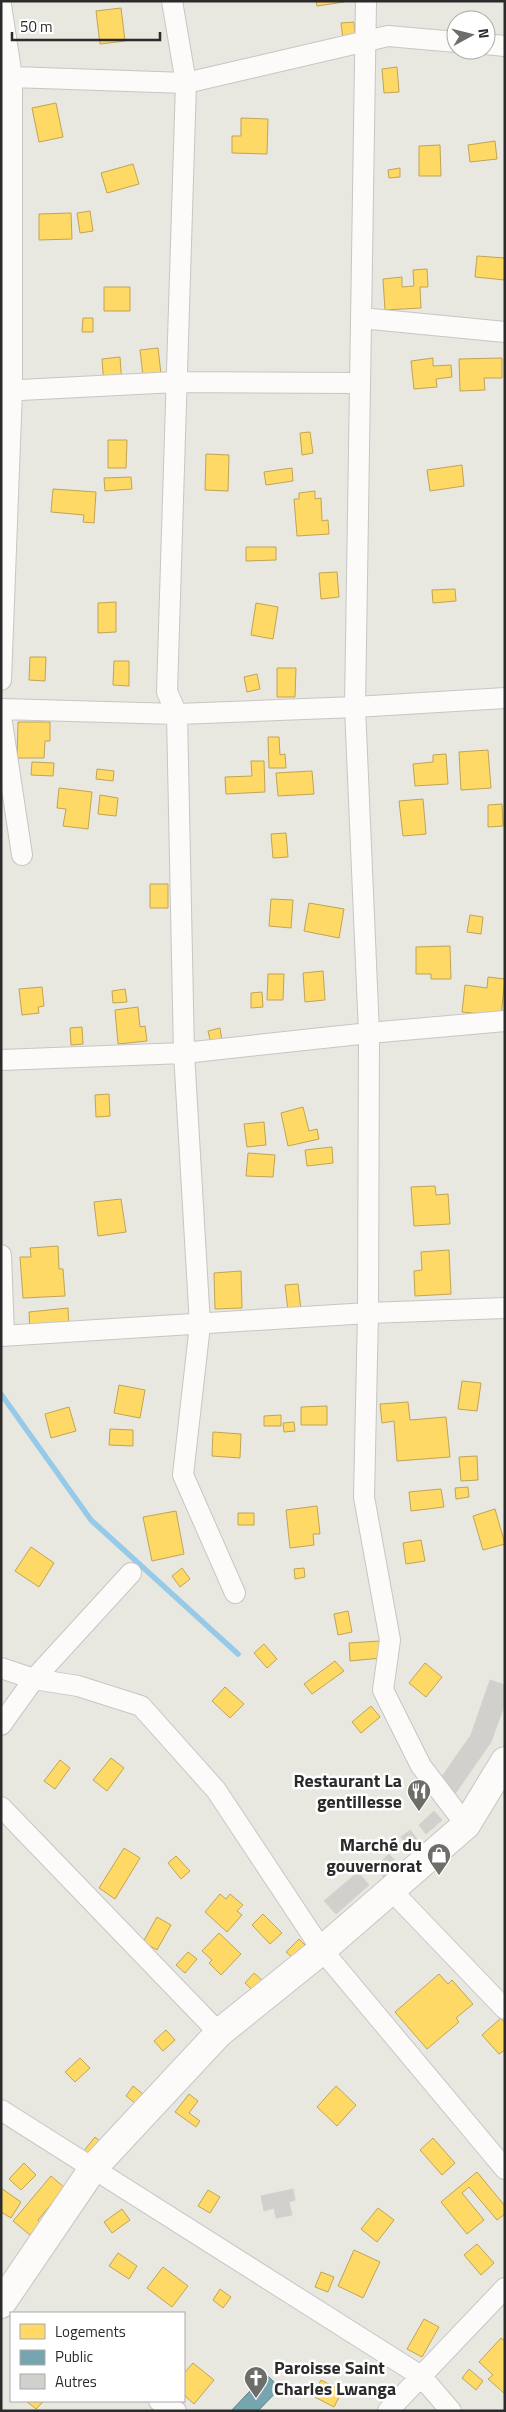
<svg xmlns="http://www.w3.org/2000/svg" width="506" height="2412" font-family="'Titillium Web',sans-serif">
<style>
.homes{fill:#ffd966;stroke:#bfa554}
.public{fill:#76a5af;stroke:#608087}
.lines{fill:none;stroke-linecap:round;stroke-linejoin:round}
.stream{stroke:#96cae8;stroke-width:5.5}
.building{fill:#d1d0cc;stroke:#d3d2cd}
.street-casing{stroke:#c6c6c5;stroke-width:22}
.secondary-casing{stroke:#c6c6c5;stroke-width:30}
.street{stroke:#fcfbfa;stroke-width:20}
.secondary{stroke:#fcfbfa;stroke-width:28}
.labels{text-anchor:middle;stroke-width:5;stroke-linejoin:round;paint-order:stroke}
.poi-label{font-size:18px;font-weight:bold;fill:#2b2b2b;stroke:#fff;text-anchor:end}
</style>
<rect width="100%" height="100%" fill="#e8e7e0"/>
<path class="homes" d="M316,1H344V2L317,6Z
M121,8L125,41L100,44L96,11Z
M354,22L355,37L343,39L341,23Z
M397,67L399,92L384,93L382,69Z
M56,103L63,137L39,142L32,108Z
M241,118L268,119L267,154L232,153V136H241Z
M495,141L497,159L470,162L468,145Z
M440,145L441,176H419V146Z
M133,164L139,184L107,193L101,173Z
M400,168V177L389,178L388,170Z
M90,211L93,231L80,233L77,213Z
M71,213L72,239L39,240V214Z
M477,256L505,258V280L475,277Z
M427,269L428,287H420L421,308L385,310L383,279L402,277V287L414,286L413,270Z
M104,287H130V311H104Z
M83,318H93V332H82Z
M158,348L161,374L143,376L140,350Z
M120,357L122,385L104,387L102,359Z
M433,358V366L451,365L452,377L436,379L437,387L414,389L411,361Z
M502,358V378H484L485,390L460,391L459,359Z
M310,432L313,453L302,455L300,433Z
M108,440H127L126,468H108Z
M206,454L229,455L228,491L205,490Z
M462,465L464,486L430,491L427,470Z
M292,468L293,481L266,485L264,472Z
M131,477L132,489L105,491L104,478Z
M53,489L96,492L94,523L83,522L84,515L51,512Z
M315,491V499L321,498L322,521L328,520L329,534L297,536L294,499H299V493Z
M246,547H276V560L246,561Z
M337,572L339,597L321,599L319,573Z
M455,589L456,601L433,603L432,590Z
M116,602V632L98,633V603Z
M256,603L278,607L273,639L251,635Z
M30,657H46L45,681L29,680Z
M114,661H129V686L113,685Z
M277,668H296L295,697H277Z
M257,674L260,689L247,692L244,677Z
M18,722H50V741H45L44,758H17Z
M268,737H279L280,755L285,754L286,768H269Z
M488,750L491,788L461,790L459,752Z
M446,754L448,784L415,786L413,764L433,762V755Z
M251,761H264L265,792L226,794L225,777L252,776Z
M32,762L54,763L53,776L31,775Z
M97,769L114,771L113,781L96,779Z
M312,771L314,794L278,796L276,773Z
M59,788L92,792L88,829L63,826L66,809L57,808Z
M100,795L118,798L116,816L98,814Z
M423,799L426,834L403,836L399,801Z
M502,804L503,826L488,827V805Z
M286,833L288,857L273,858L271,834Z
M150,884H168V908H150Z
M271,899L293,900L291,928L269,926Z
M309,903L344,909L339,938L304,931Z
M470,915L483,917L481,934L467,932Z
M450,946L451,979H431V974H416V947Z
M323,971L325,1000L305,1002L303,973Z
M268,974H284L283,1000H267Z
M488,977L505,979L501,1016L462,1012L465,985L487,988Z
M42,987L44,1006L38,1007L39,1013L22,1015L19,989Z
M125,989L127,1002L113,1003L112,991Z
M262,992L263,1007L251,1008V993Z
M138,1007L140,1027L145,1026L147,1041L118,1044L115,1010Z
M82,1027L83,1044L71,1045L70,1028Z
M220,1028L222,1041L211,1044L208,1031Z
M109,1094L110,1116L96,1117L95,1095Z
M303,1107L309,1131L317,1129L319,1139L288,1146L281,1113Z
M264,1122L266,1145L247,1147L244,1124Z
M332,1147L333,1163L307,1166L305,1150Z
M248,1153L275,1155L273,1177L246,1176Z
M435,1186L436,1195L448,1194L450,1224L414,1226L411,1187Z
M121,1199L126,1232L98,1236L94,1202Z
M58,1246L59,1269H63L65,1296L23,1298L20,1257H31L30,1248Z
M449,1250L451,1294L415,1296L414,1271L422,1270L421,1252Z
M241,1271L242,1308L215,1309L214,1273Z
M298,1284L301,1310L288,1311L285,1285Z
M68,1308L69,1329L30,1332L29,1312Z
M462,1381L481,1383L477,1411L458,1409Z
M119,1385L145,1390L140,1418L114,1413Z
M408,1402L410,1420L446,1417L450,1457L397,1461L394,1421L382,1423L380,1404Z
M327,1406V1425H301V1407Z
M69,1407L76,1431L51,1438L45,1414Z
M281,1415V1426H264V1416Z
M294,1422L295,1431L284,1432L283,1423Z
M110,1429L133,1430V1446L109,1445Z
M213,1432L241,1434L240,1458L212,1456Z
M477,1456L478,1480L461,1481L459,1457Z
M468,1487L469,1497L456,1499L455,1488Z
M441,1489L444,1507L411,1511L409,1492Z
M317,1506L320,1534H313L314,1545L290,1548L286,1510Z
M495,1509L505,1544L483,1550L473,1516Z
M176,1511L184,1554L152,1561L143,1517Z
M238,1513H254V1525H238Z
M421,1540L425,1561L406,1564L403,1543Z
M31,1547L54,1563L39,1587L15,1571Z
M182,1568L190,1579L180,1587L172,1576Z
M304,1568L305,1577L295,1579L294,1569Z
M348,1611L352,1632L338,1635L334,1614Z
M380,1641L381,1658L350,1661L349,1643Z
M264,1644L277,1659L267,1668L254,1653Z
M335,1661L344,1671L312,1694L304,1684Z
M425,1663L442,1677L426,1697L409,1683Z
M225,1687L244,1704L230,1718L212,1701Z
M371,1706L380,1717L361,1733L352,1722Z
M111,1758L124,1768L107,1791L93,1780Z
M60,1760L70,1768L55,1789L44,1781Z
M124,1848L140,1858L115,1899L99,1888Z
M176,1856L190,1871L181,1879L168,1863Z
M220,1894L226,1899L230,1894L243,1905L237,1911L242,1915L227,1932L205,1912Z
M263,1914L282,1933L270,1944L252,1925Z
M157,1917L171,1925L157,1950L143,1942Z
M219,1933L241,1954L221,1975L209,1963L212,1960L202,1951Z
M299,1939L307,1947L294,1959L286,1952Z
M188,1952L197,1959L185,1973L176,1965Z
M254,1973L263,1981L253,1991L245,1983Z
M439,1974L448,1984L452,1980L473,2004L456,2018L459,2022L427,2049L395,2012Z
M501,2018L505,2023V2050L499,2054L482,2035Z
M166,2030L175,2040L163,2051L154,2041Z
M80,2058L90,2068L75,2082L65,2072Z
M133,2086L143,2094L135,2103L126,2096Z
M336,2086L356,2105L337,2126L317,2107Z
M189,2094L198,2101L189,2113L200,2121L196,2127L175,2112Z
M95,2137L104,2145L93,2160L83,2152Z
M433,2138L455,2163L442,2175L420,2150Z
M24,2163L36,2175L21,2190L9,2179Z
M477,2172L505,2206V2214L497,2220L469,2187L462,2193L484,2220L467,2234L441,2202Z
M51,2176L65,2188L38,2220L41,2223L30,2235L13,2221Z
M1,2188L21,2202L11,2218L1,2212Z
M208,2190L220,2197L210,2213L198,2206Z
M378,2208L394,2220L377,2242L361,2229Z
M122,2209L130,2220L112,2233L104,2222Z
M477,2244L494,2263L481,2275L464,2255Z
M354,2250L380,2262L363,2298L338,2286Z
M118,2253L137,2266L129,2279L109,2266Z
M163,2267L188,2286L172,2307L147,2288Z
M321,2272L334,2277L328,2292L315,2287Z
M220,2289L231,2297L223,2308L213,2300Z
M424,2319L439,2327L422,2357L407,2349Z
M501,2338L505,2341V2394L488,2379L493,2375L479,2362Z
M193,2363L214,2380L194,2404L184,2395V2373Z
M469,2369L483,2381L476,2390L462,2378Z
M321,2380L342,2391L334,2407L313,2396Z
M26,2401H44L36,2409Z"/>
<path class="public" d="M266,2374L280,2388L258,2411H231Z"/>
<g class="lines">
<path class="stream" d="M1,1394L91,1520L238,1654"/>
</g>
<path class="building" d="M490,1680L505,1685V1704L491,1742L455,1794L438,1782L471,1735Z
M434,1811L442,1820L426,1834L419,1825Z
M410,1830L417,1839L408,1846L401,1837Z
M389,1854L400,1866L385,1879L375,1867Z
M358,1872L369,1885L336,1914L324,1901Z
M293,2189L295,2200L289,2202L292,2215L276,2218L274,2208L264,2211L261,2196Z"/>
<g class="lines">
<g class="street-casing">
<path id="street" d="M172,1L186,83L167,692L177,714L184,1053L200,1325L183,1475L235,1593
M366,1L355,707L369,1033L368,1313L364,1497L390,1640L383,1690L421,1766L466,1825
M1,5L12,77V390L1,680
M486,44L505,46
M12,77L186,83L388,36L456,42
M361,318L505,332
M1,391L176,382L360,383
M1,709L177,714L355,707L505,698
M1,716L22,855
M1,1060L184,1053L369,1033L505,1021
M1,1255L4,1336
M1,1336L368,1313L505,1308
M1,1668L34,1679L78,1686L141,1706L216,1790L322,1950L505,2169
M1,1725L34,1679L131,1573
M1,1807L219,2033
M391,1890L505,2009
M1,2110L421,2376L451,2411
M159,2401L176,2411
M388,2411L505,2288"/>
</g>
<g class="secondary-casing">
<path id="secondary" d="M1,2304L94,2167L219,2033L322,1950L466,1825L505,1761"/>
</g>
<use href="#street" class="street"/>
<use href="#secondary" class="secondary"/>
</g>
<defs>
<g id="restaurant-pin" transform="scale(1.25)"><path d="M0 17L-7.5 6A9.5 9.5 0 1 1 7.5 6Z" fill="#6d6d6a" stroke="#fff"/><path d="M-5-6h1v4h1v-4h1v4h1v-4h1v5L-1.5 .5V6h-2V.5L-5-1ZM5-6V6H3V1.5H1.5Q1.5-4 5-6Z" fill="#fff"/></g>
<g id="shop-pin" transform="scale(1.25)"><path d="M0 17L-7.5 6A9.5 9.5 0 1 1 7.5 6Z" fill="#6d6d6a" stroke="#fff"/><path d="M-5-2.5h2.3a2.7 3.5 0 0 1 5.4 0H5L5.5 6h-11ZM-1.5-2.5h3a1.5 2.3 0 0 0-3 0Z" fill="#fff"/></g>
<g id="church-pin" transform="scale(1.25)"><path d="M0 17L-7.5 6A9.5 9.5 0 1 1 7.5 6Z" fill="#6d6d6a" stroke="#fff"/><path d="M-1.2-6h2.4v3.5h3.3v2.4h-3.3V6h-2.4V-.1h-3.3v-2.4h3.3Z" fill="#fff"/></g>
</defs>
<g fill-rule="evenodd">
<use href="#restaurant-pin" x="419" y="1791"/>
<use href="#shop-pin" x="439" y="1855"/>
<use href="#church-pin" x="256" y="2378"/>
</g>
<g class="labels">
<g class="poi-label">
<text x="402" y="1787">Restaurant La<tspan x="402" dy="21">gentillesse</tspan></text>
<text x="422" y="1851">Marché du<tspan x="422" dy="21">gouvernorat</tspan></text>
<text x="274" y="2374" text-anchor="start">Paroisse Saint<tspan x="274" dy="21">Charles Lwanga</tspan></text>
</g>
</g>
<rect width="506" height="2412" fill="none" stroke="#2b2b2b" stroke-width="5"/>
<rect x="10" y="2312" width="175" height="90" fill="#ffffff" stroke="#aaaaaa"/>
<rect x="20" y="2324" width="25" height="15" fill="#ffd966" stroke="#aaaaaa"/>
<text x="55" y="2337" font-size="15" fill="#2b2b2b">Logements</text>
<rect x="20" y="2350" width="25" height="15" fill="#76a5af" stroke="#aaaaaa"/>
<text x="55" y="2362" font-size="15" fill="#2b2b2b">Public</text>
<rect x="20" y="2374" width="25" height="15" fill="#d1d0cc" stroke="#aaaaaa"/>
<text x="55" y="2387" font-size="15" fill="#2b2b2b">Autres</text>
<g transform="translate(471 35) rotate(83)"><circle r="24" fill="#ffffff" stroke="#aaaaaa"/>
<path d="M0-4L9 19L0 12L-9 19Z" fill="#6d6d6a"/>
<text y="-8" font-size="14" font-weight="bold" text-anchor="middle" fill="#2b2b2b">N</text>
</g>
<path d="M12 32v8h148v-8" fill="none" stroke="#2b2b2b" stroke-width="2.5"/>
<text x="20" y="32" font-size="15" fill="#2b2b2b" stroke="#ffffff" stroke-width="4" paint-order="stroke">50 m</text>
</svg>
